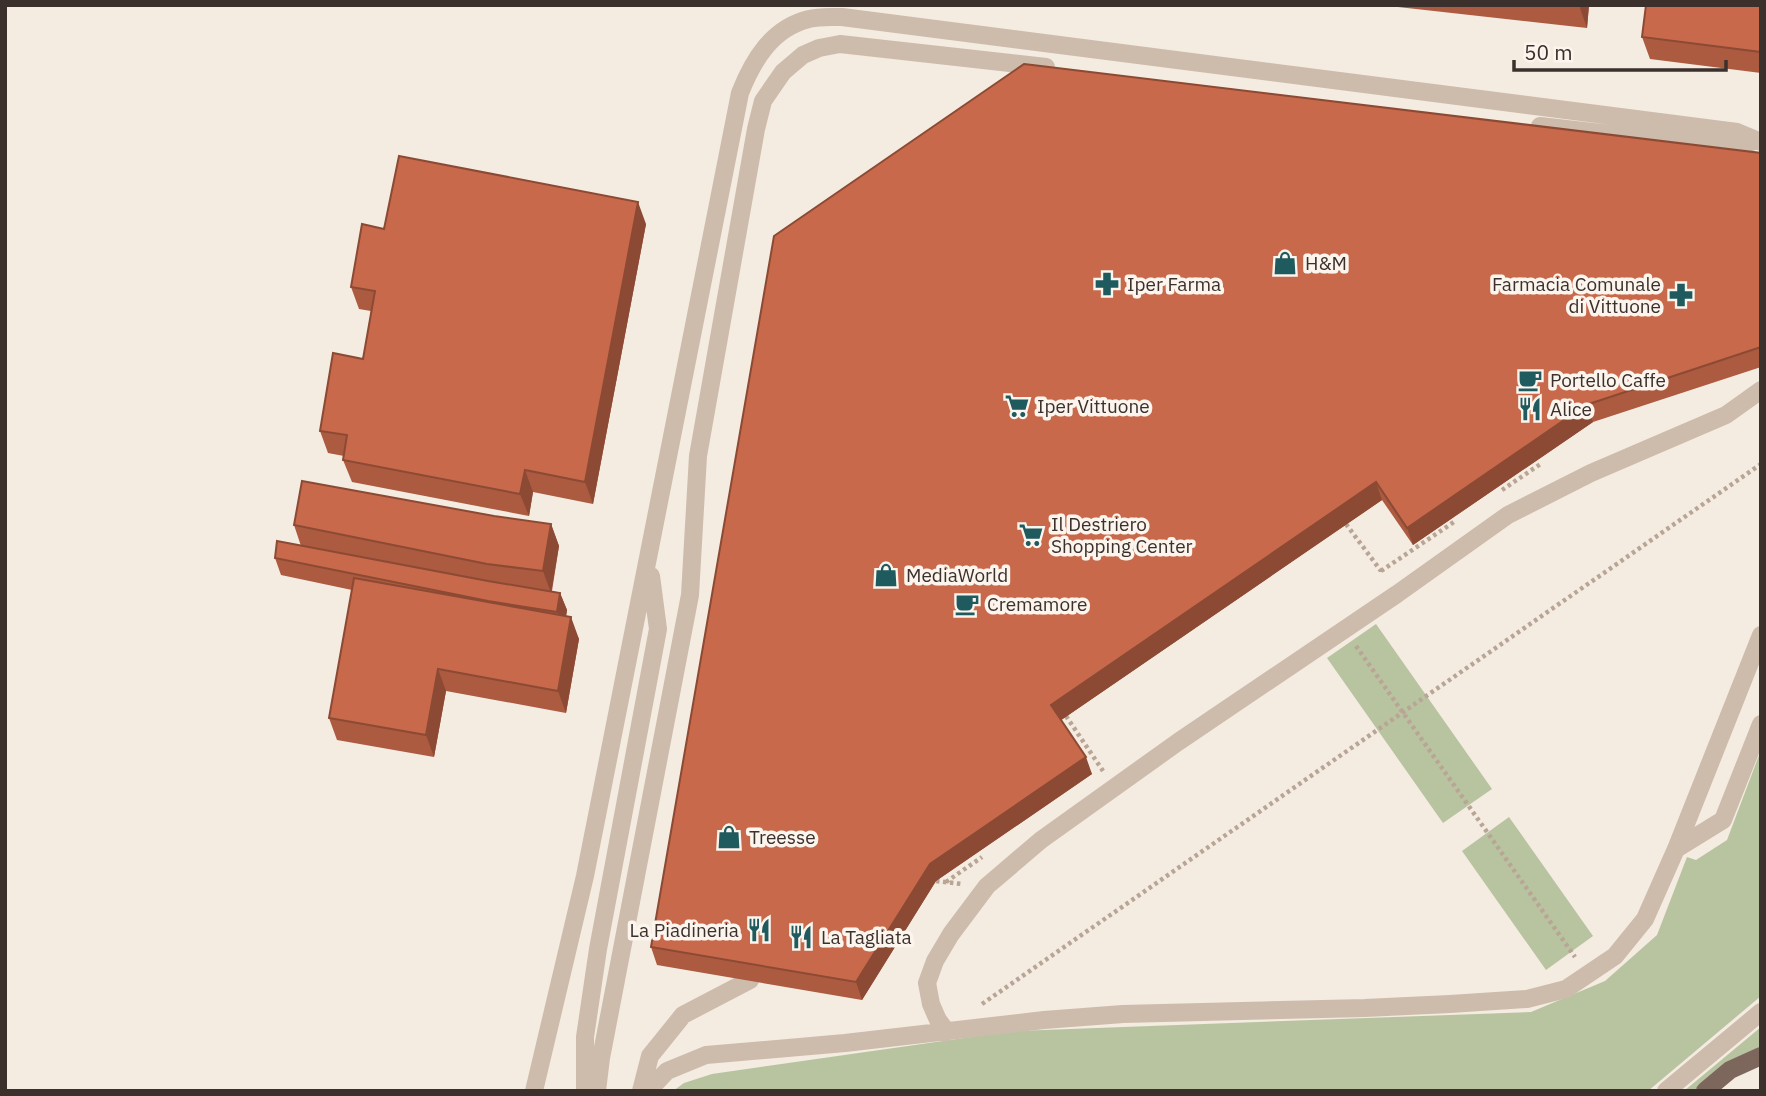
<svg xmlns="http://www.w3.org/2000/svg" width="1766" height="1096" font-family="'IBM Plex Sans',sans-serif">
<style>
.green{fill:#b8c4a0}
.lines{fill:none;stroke-linecap:round;stroke-linejoin:round}
.path{stroke:#b9a596;stroke-width:4.5;stroke-dasharray:3.5 3.5;stroke-linecap:butt}
.minor{stroke:#cdbbac;stroke-width:18}
.major{stroke:#7d675c;stroke-width:18}
.wall{fill:#ac5a40}
.shaded-wall{fill:#8c4a34}
.building{fill:#c8694b;stroke:#8c4a34;stroke-width:2}
.labels{text-anchor:middle;stroke-width:7;stroke-linejoin:round;paint-order:stroke}
.poi-label{font-size:19px;fill:#3b302b;stroke:#fbf5ee;text-anchor:start}
</style>
<rect width="100%" height="100%" fill="#f4ebe1"/>
<path class="green" d="M1376,624L1492,789L1443,823L1327,658Z
M1761,750V996L1648,1091H673L684,1083L712,1074L1013,1031L1531,1012L1605,981L1657,935L1687,857L1696,860L1727,840Z
M1509,817L1593,936L1546,970L1462,851Z
M1761,1027V1048L1705,1080L1696,1091H1684Z"/>
<g class="lines">
<path class="path" d="M1502,490L1542,463
M1346,524L1381,571
M1381,571L1454,522
M1356,646L1575,957
M1066,716L1103,771
M936,881L962,884
M946,882L982,857
M982,1004L1761,464"/>
<path class="minor" d="M1540,126L1698,144L1752,142
M1676,849L1723,820L1761,724
M947,1032L938,1020L931,1004L927,983L935,961L951,934L987,886L1041,840L1178,742L1397,594L1508,515L1591,473L1726,415L1761,390
M534,1091L585,876L740,93C753,60 772,28 809,19C819,16 832,17 842,17L1737,132L1761,142
M585,1091V1037L598,949L658,629L651,576
M597,1091L601,1058L690,595L698,456L756,129L763,101L783,72L803,55L819,48L840,44L1046,67
M641,1091L650,1056L683,1015L750,980
M648,1091L667,1071L706,1055L845,1043L1044,1020L1123,1014L1365,1008L1450,1004L1527,999L1566,989L1615,956L1645,919L1676,849L1761,635
M1666,1091L1761,1012"/>
<path class="major" d="M1705,1091L1730,1070L1761,1056"/>
</g>
<path class="wall" d="M1380,5H1589L1587,28Z
M1761,5V73L1650,59L1642,37Z
M1761,153V367L1593,422L1413,545L1382,500L1061,720L1092,774L936,881L862,1000L657,965L651,947Z
M646,224L593,504L533,492L529,516L352,482L343,460L344,456L328,453L320,431L363,359L371,311L359,309L351,287L384,229Z
M494,516L551,524L559,546L552,591L560,593L567,610L566,616L579,639L566,713L446,691L434,757L337,740L329,718L352,590L281,575L275,558L301,546L294,525Z"/>
<path class="shaded-wall" d="M1579,5H1589L1587,28Z
M638,202L646,224L593,504L585,482Z
M1586,405L1593,422L1413,545L1407,528Z
M525,470L533,492L529,516L520,494Z
M1376,482L1382,500L1057,723L1051,705Z
M551,524L559,546L551,593L543,571Z
M560,593L567,610L564,630L557,612Z
M571,617L579,639L566,713L558,691Z
M438,669L446,691L434,757L426,735Z
M1086,757L1092,774L936,881L862,1000L856,982L930,864Z"/>
<path class="building" d="M1646,5H1761V52L1642,37Z
M1024,64L1761,153V347L1586,405L1407,528L1376,482L1051,705L1086,757L930,864L856,982L651,947L774,236Z
M399,156L638,202L585,482L525,470L520,494L343,460L347,435L320,431L333,353L363,359L375,291L351,287L362,224L384,229Z
M302,481L494,516L551,524L543,571L487,564L294,525Z
M277,541L488,581L560,593L557,612L488,601L275,558Z
M354,578L571,617L558,691L438,669L426,735L329,718Z"/>
<defs>
<g id="shop-bare" transform="scale(1.89)"><path d="M-5-2.5h2.3a2.7 3.5 0 0 1 5.4 0H5L5.5 6h-11ZM-1.5-2.5h3a1.5 2.3 0 0 0-3 0Z" fill="#1f5a5e" stroke="#fbf5ee" stroke-width="2.5" paint-order="stroke"/></g>
<g id="pharmacy-bare" transform="scale(1.89)"><path d="M-2-6h4v4h4v4h-4v4h-4v-4h-4v-4h4Z" fill="#1f5a5e" stroke="#fbf5ee" stroke-width="2.5" paint-order="stroke"/></g>
<g id="cafe-bare" transform="scale(1.89)"><path d="M-5.5-4.5H6V0H3Q3 3.5 0 3.5H-2.5Q-5.5 3.5-5.5 0ZM3-3.2v2h1.7v-2ZM-6 4.5H4V6H-6Z" fill="#1f5a5e" stroke="#fbf5ee" stroke-width="2.5" paint-order="stroke"/></g>
<g id="supermarket-bare" transform="scale(1.89)"><path d="M-6-5.5h2.5l.6 2H6L4.5 2H-2.5L-4.4-4H-6ZM-1.5 3.2a1.3 1.3 0 1 0 .1 0ZM3 3.2a1.3 1.3 0 1 0 .1 0Z" fill="#1f5a5e" stroke="#fbf5ee" stroke-width="2.5" paint-order="stroke"/></g>
<g id="restaurant-bare" transform="scale(1.89)"><path d="M-5-6h1v4h1v-4h1v4h1v-4h1v5L-1.5 .5V6h-2V.5L-5-1ZM5-6V6H3V1.5H1.5Q1.5-4 5-6Z" fill="#1f5a5e" stroke="#fbf5ee" stroke-width="2.5" paint-order="stroke"/></g>
</defs>
<g fill-rule="evenodd">
<use href="#shop-bare" x="1285" y="263"/>
<use href="#pharmacy-bare" x="1107" y="284"/>
<use href="#pharmacy-bare" x="1681" y="295"/>
<use href="#cafe-bare" x="1530" y="380"/>
<use href="#supermarket-bare" x="1017" y="406"/>
<use href="#restaurant-bare" x="1530" y="409"/>
<use href="#supermarket-bare" x="1031" y="535"/>
<use href="#shop-bare" x="886" y="575"/>
<use href="#cafe-bare" x="967" y="604"/>
<use href="#shop-bare" x="729" y="837"/>
<use href="#restaurant-bare" x="759" y="930"/>
<use href="#restaurant-bare" x="801" y="937"/>
</g>
<g class="labels">
<g class="poi-label">
<text x="1305" y="270">H&amp;M</text>
<text x="1127" y="291">Iper Farma</text>
<text x="1661" y="291" text-anchor="end">Farmacia Comunale<tspan x="1661" dy="22">di Vittuone</tspan></text>
<text x="1550" y="387">Portello Caffe</text>
<text x="1037" y="413">Iper Vittuone</text>
<text x="1550" y="416">Alice</text>
<text x="1051" y="531">Il Destriero<tspan x="1051" dy="22">Shopping Center</tspan></text>
<text x="906" y="582">MediaWorld</text>
<text x="987" y="611">Cremamore</text>
<text x="749" y="844">Treesse</text>
<text x="739" y="937" text-anchor="end">La Piadineria</text>
<text x="821" y="944">La Tagliata</text>
</g>
</g>
<rect width="1766" height="1096" fill="none" stroke="#3b302b" stroke-width="14"/>
<path d="M1514 60v10h212v-10" fill="none" stroke="#3b302b" stroke-width="3.5"/>
<text x="1524" y="60" font-size="21" fill="#3b302b" stroke="#fbf5ee" stroke-width="5" paint-order="stroke">50 m</text>
</svg>
